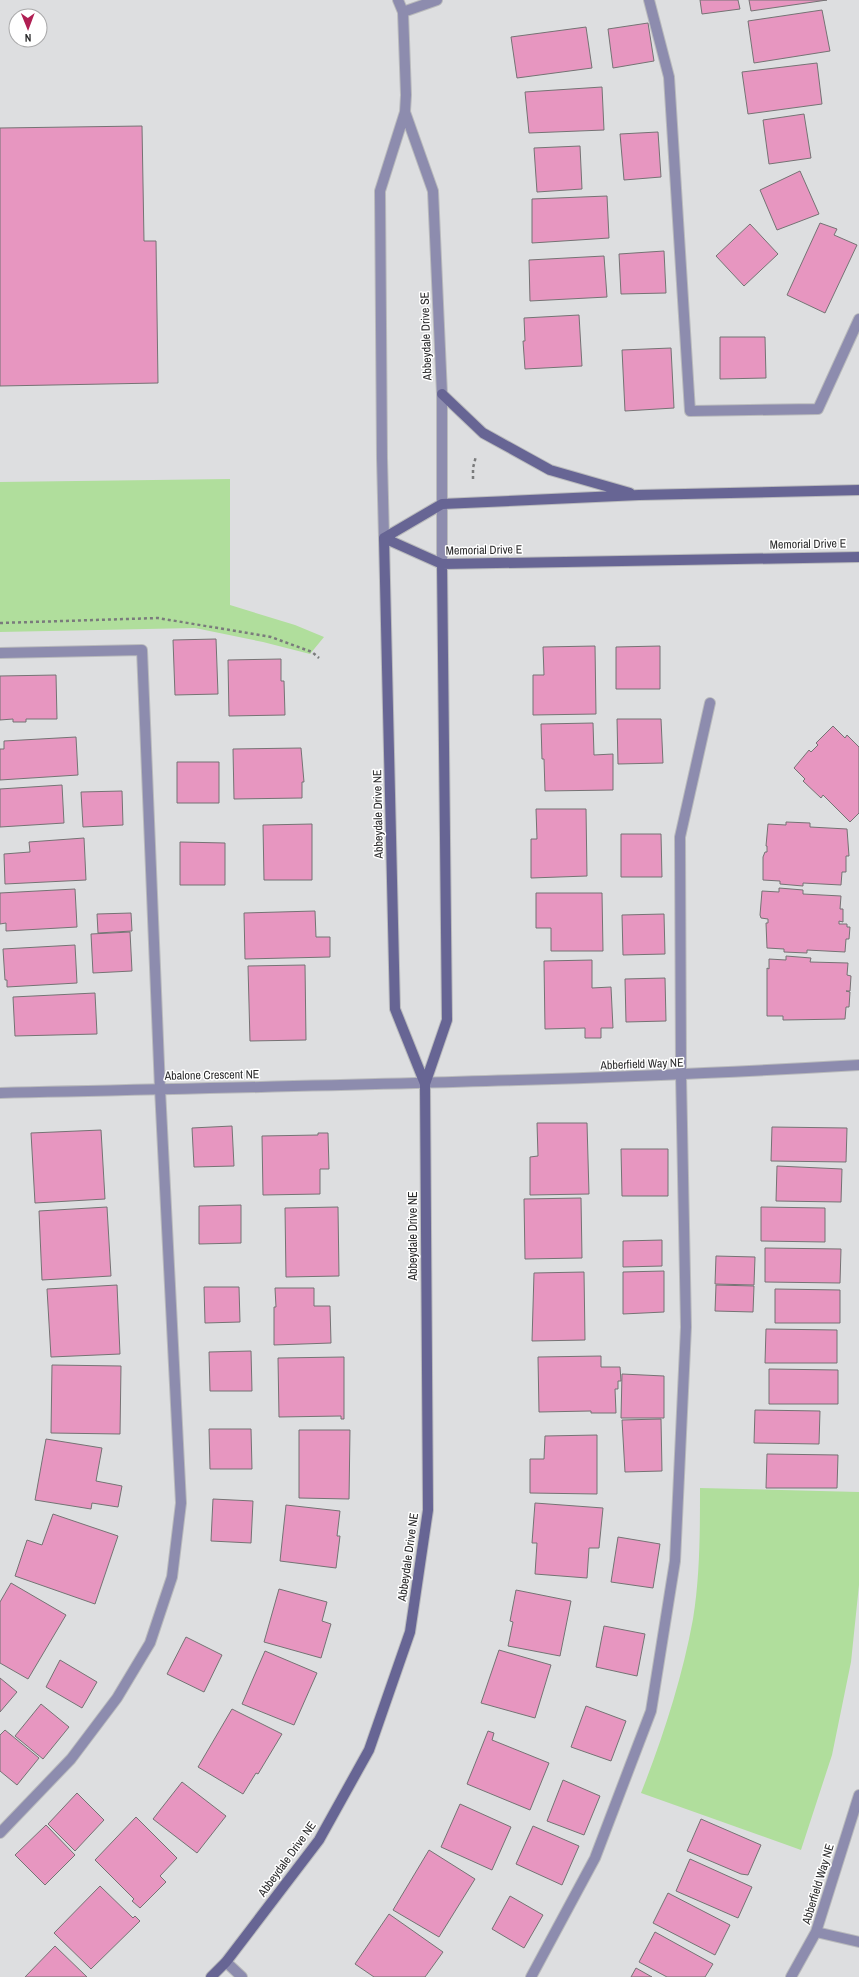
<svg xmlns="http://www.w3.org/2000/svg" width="859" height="1977" font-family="'Archivo Narrow',sans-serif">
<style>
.green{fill:#b0de9c}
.building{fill:#e796c0;stroke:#757374}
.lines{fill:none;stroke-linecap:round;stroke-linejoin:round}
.lane-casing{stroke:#b9babc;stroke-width:12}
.street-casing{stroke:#b9babc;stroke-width:12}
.secondary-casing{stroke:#b9babc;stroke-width:12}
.path{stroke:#7a7b7c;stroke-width:2.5;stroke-dasharray:3 3;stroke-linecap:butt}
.lane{stroke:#8d8cae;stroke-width:10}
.street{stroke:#8d8cae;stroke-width:10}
.secondary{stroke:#676594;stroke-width:10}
.labels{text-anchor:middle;stroke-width:3;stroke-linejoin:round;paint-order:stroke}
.street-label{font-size:12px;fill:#29292a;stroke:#fff}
</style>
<rect width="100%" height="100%" fill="#dddee0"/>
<path class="green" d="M230,479V605L295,625L324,637L310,654L263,642L195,628L0,632V482Z
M700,1488L859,1492V1585L851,1662L832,1755L801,1850L641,1793C663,1737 682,1679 693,1619C700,1576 700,1531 700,1488Z"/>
<path class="building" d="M700,0H738L740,9L702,14Z
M749,0H827L751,11Z
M822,10L830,51L754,63L748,21Z
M648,23L654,61L613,68L608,29Z
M586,27L592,68L517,78L511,37Z
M817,63L822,104L748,114L742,72Z
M602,87L604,130L529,133L525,92Z
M804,114L811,158L769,164L763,120Z
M142,126L144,241H156L158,383L0,386V128Z
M658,132L661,177L624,180L620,134Z
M580,146L582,189L537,192L534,148Z
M800,171L819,214L777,230L760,190Z
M607,196L609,238L532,243V199Z
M820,223L837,229L834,235L857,245L825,313L787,295Z
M750,224L778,254L744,286L716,256Z
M664,251L666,293L621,294L619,254Z
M604,256L607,297L530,301L529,260Z
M579,315L582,366L525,369L523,341H525L524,318Z
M720,337H765L766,378L720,379Z
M671,348L674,408L625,411L622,350Z
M216,639L218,694L175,695L173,640Z
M595,646L596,714L533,715V675H544L543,647Z
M660,646V689H616V647Z
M281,659V681H284L285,715L229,716L228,660Z
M56,675L57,719H26V722H13V719L0,720V676Z
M617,719H661L663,763L618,764Z
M593,723L594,755L613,754V790L545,791L544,759H542L541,724Z
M833,726L845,738L847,735L859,747V813L850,822L823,795L821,798L803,781L805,779L794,768L809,750L811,752L818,745L816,743Z
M76,737L78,775L0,780V749H4V741Z
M301,748L304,782H302V798L234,799L233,749Z
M177,762H219V803H177Z
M62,785L64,823L0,827V789Z
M122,791L123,825L83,827L81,792Z
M536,809H586L587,876L531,878V839H537Z
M786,822L810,823V827L847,829L849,856H846V872H842L841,885L803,883V886L780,884V881L763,880V857L765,852H767V846H766L768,824L786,825Z
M312,824V880H264L263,825Z
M621,834H661L662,877H621Z
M84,838L86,880L5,884L4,854L30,852L29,842Z
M180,842L225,843V885H180Z
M779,888L803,890V894L841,896L840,909H843V922L839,921V924H847V927H850L849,939H846L845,952L807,950V953L784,952V949L767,948L766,923H768V919L761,918L760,915L762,891L779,892Z
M75,889L77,927L6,931V923L0,924V893Z
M536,893H602L603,951H551V928H536Z
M315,911L316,937H330V957L245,959L244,913Z
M131,913L132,931L98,933L97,914Z
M664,914L665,954L623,955L622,915Z
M130,932L132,971L93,973L91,934Z
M75,945L77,983L7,987V980H5L3,949Z
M786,956L811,958L810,962L848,963L847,975L851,976L850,991H846L850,992L849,1007H846L845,1019L783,1020V1016H767V968L769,969V959L786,960Z
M592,960V988L611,987L613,1028H601V1038H585V1028L545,1029L544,961Z
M305,965L306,1040L250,1041L248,966Z
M665,978L666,1021L626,1022L625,979Z
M95,993L97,1034L15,1036L13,997Z
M537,1123H587L589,1194L530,1195V1157L538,1156Z
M232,1126L234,1166L194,1167L192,1128Z
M772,1127L847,1128L846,1162L771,1161Z
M101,1130L105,1199L35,1203L31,1133Z
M318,1133H328L329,1169H320V1194L263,1195L262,1136L318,1135Z
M621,1149H668V1196H622Z
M777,1166L842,1169L841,1202L776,1201Z
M581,1198L582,1258L525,1259L524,1199Z
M241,1205V1243L199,1244V1206Z
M107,1207L111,1276L42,1280L39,1211Z
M338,1207L339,1276L286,1277L285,1208Z
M761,1207L825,1208V1242L761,1241Z
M662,1240V1266L623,1267V1241Z
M765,1248L841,1249L840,1283L765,1282Z
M716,1256L755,1257L754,1285L715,1284Z
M664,1271V1312L623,1314V1272Z
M584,1272L585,1340L532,1341L534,1273Z
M117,1285L120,1354L51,1357L47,1289Z
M716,1285L754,1286L753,1312L715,1311Z
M204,1287H239L240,1322L205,1323Z
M275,1288H314V1306H330L331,1343L274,1345V1307H276Z
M775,1289L840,1290V1323H775Z
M766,1329L837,1330V1363H765Z
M251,1351L252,1391H210L209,1352Z
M601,1356V1367H620L621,1381H618V1389H615L616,1413H591V1411L539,1412L538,1357Z
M344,1357V1419H341V1416L279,1417L278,1358Z
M52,1365L121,1366L120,1434L51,1433Z
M769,1369L838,1370V1404H769Z
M622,1374L664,1376V1418H621Z
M755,1410L820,1411L819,1444L754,1443Z
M661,1419L662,1471L625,1472L622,1420Z
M209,1429H251L252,1469H210Z
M299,1430H350L349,1499L299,1498Z
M597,1435V1494L530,1493V1459H544L545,1436Z
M46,1439L102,1448L96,1481L122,1486L118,1507L92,1503L91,1509L35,1500Z
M767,1454L838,1455L837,1488H766Z
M213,1499L253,1501L251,1543L211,1541Z
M535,1503L603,1508L599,1548H589L587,1578L535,1574L537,1543H532Z
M286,1505L340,1511L337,1536H340L336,1568L280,1561Z
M53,1514L118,1536L95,1604L15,1576L27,1540L42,1545Z
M618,1537L660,1544L653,1588L611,1582Z
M11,1583L66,1615L28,1679L0,1663V1602Z
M279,1589L327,1602L322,1621L331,1624L321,1658L264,1642Z
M516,1590L571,1601L560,1656L508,1646L513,1622L510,1621Z
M604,1626L645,1634L637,1676L596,1667Z
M186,1637L222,1655L204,1692L167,1674Z
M499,1650L551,1665L535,1718L481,1703Z
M265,1651L317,1673L294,1725L242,1704Z
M60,1660L97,1682L82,1708L46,1687Z
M0,1678L17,1692L0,1712Z
M41,1704L69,1727L43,1759L15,1736Z
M586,1706L626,1721L611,1761L571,1747Z
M232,1709L282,1734L258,1774L256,1773L243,1794L198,1767Z
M5,1730L39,1758L17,1785L0,1771V1735Z
M488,1731L494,1733L492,1740L549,1763L530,1810L467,1784Z
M563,1780L600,1796L584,1835L547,1821Z
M182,1782L226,1816L197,1853L153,1819Z
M77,1793L104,1820L75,1851L48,1824Z
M460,1804L511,1827L492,1870L441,1847Z
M136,1817L177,1858L160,1876L166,1882L140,1908L132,1901L134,1899L95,1860Z
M701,1819L761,1845L748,1875L741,1874L687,1851Z
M46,1825L75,1855L45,1885L15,1855Z
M533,1826L579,1846L562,1885L516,1864Z
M429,1850L475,1879L439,1937L393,1910Z
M690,1859L752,1887L738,1918L676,1891Z
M100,1886L133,1918L135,1916L140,1921L91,1969L54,1933Z
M668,1893L730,1925L715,1955L653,1923Z
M510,1896L543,1915L524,1948L492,1929Z
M389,1914L443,1952L425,1977H374L355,1964Z
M655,1932L713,1964L705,1977H667L639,1962Z
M55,1946L87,1977H25Z
M636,1968L652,1977H631Z"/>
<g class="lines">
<g class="lane-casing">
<path id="lane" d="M649,0L669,77L690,411L818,409L859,319
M0,653L142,650L160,1089L181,1503L172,1577L150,1643L117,1698L71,1759L0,1833
M531,1977L595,1858L651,1711L675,1561L686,1327L681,1075L680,837L710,703"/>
</g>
<g class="street-casing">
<path id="street" d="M403,12L437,0
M405,112L433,191L442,394V564
M384,538L382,458L380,191L405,112L406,95L403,12L398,0
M0,1093C287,1086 573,1082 859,1065
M816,1932L859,1942
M226,1962L242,1977
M791,1977L816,1932L859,1795"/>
</g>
<g class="secondary-casing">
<path id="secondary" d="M442,394L483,433L550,470L630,493
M384,538L395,1009L425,1084
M384,538L442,504L639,495L859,490
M384,538L442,564L859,557
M211,1977L226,1962L319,1840L369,1750L410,1632L428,1510L425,1084L447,1020L442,564"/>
</g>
<path class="path" d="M473,479V468L476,456
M0,623L158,618L271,637L312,652L319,658"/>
<use href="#lane" class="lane"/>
<use href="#street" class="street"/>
<use href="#secondary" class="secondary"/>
</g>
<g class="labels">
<g class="street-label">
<text transform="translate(426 336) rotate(-92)" y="4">Abbeydale Drive SE</text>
<text transform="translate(808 544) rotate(-1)" y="4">Memorial Drive E</text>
<text transform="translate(484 550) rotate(-1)" y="4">Memorial Drive E</text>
<text transform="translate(378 814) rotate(-91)" y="4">Abbeydale Drive NE</text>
<text transform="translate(642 1064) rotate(-2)" y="4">Abberfield Way NE</text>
<text transform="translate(212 1075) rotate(-1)" y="4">Abalone Crescent NE</text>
<text transform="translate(413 1236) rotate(-90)" y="4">Abbeydale Drive NE</text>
<text transform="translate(408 1557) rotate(-82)" y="4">Abbeydale Drive NE</text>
<text transform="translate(287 1859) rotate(-54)" y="4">Abbeydale Drive NE</text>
<text transform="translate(818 1884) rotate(-73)" y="4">Abberfield Way NE</text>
</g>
</g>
<g transform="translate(28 28) rotate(179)"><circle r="19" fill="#ffffff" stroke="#a9a9aa"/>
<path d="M0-3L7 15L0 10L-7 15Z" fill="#b01f53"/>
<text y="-6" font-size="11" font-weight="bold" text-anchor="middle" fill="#29292a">N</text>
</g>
</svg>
